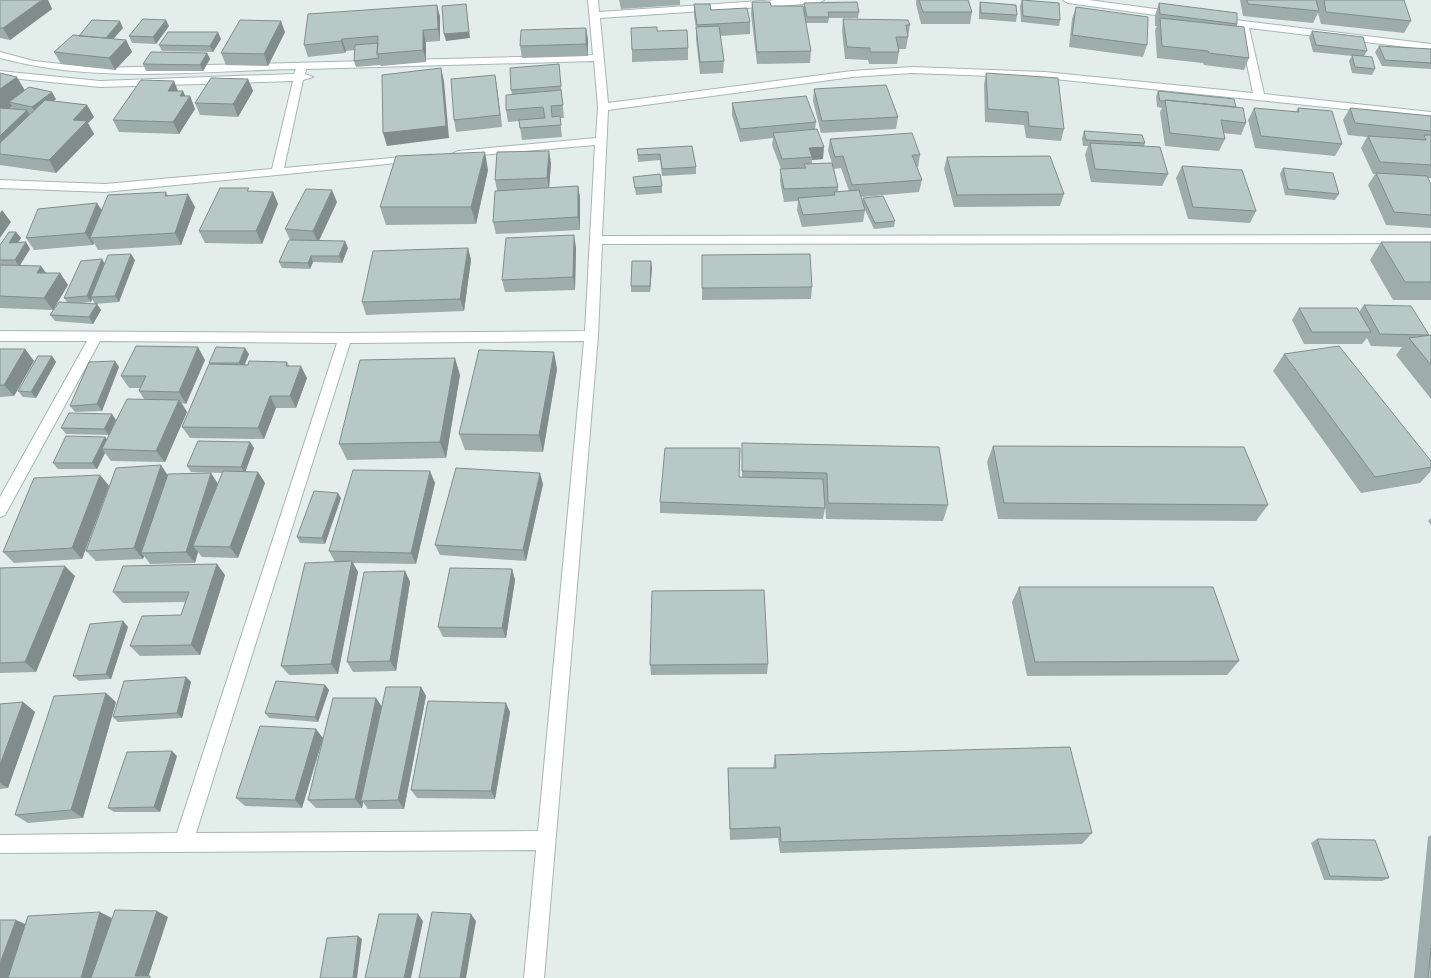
<svg xmlns="http://www.w3.org/2000/svg" width="1431" height="978" font-family="'Source Sans 3',sans-serif">
<style>
.lines{fill:none;stroke-linecap:round;stroke-linejoin:round}
.minor-casing{stroke:#a5b6b4;stroke-width:2}
.minor{fill:#fff;fill-rule:evenodd}
.wall{fill:#9eada9;fill-rule:evenodd}
.shaded-wall{fill:#818d8a}
.building{fill:#b8c9c5;stroke:#818d8a}
</style>
<rect width="100%" height="100%" fill="#e3eeeb"/>
<g class="lines">
<g class="minor-casing">
<path id="minor" d="M588,0H598L599,12L776,0H824L819,3L600,18L608,103L852,71L912,67L1045,72L1253,93L1239,26L1216,23V19L1219,18L1431,44V50L1249,28L1264,94L1431,112V118L1045,78L912,73L852,77L608,110L602,236L1431,235V243L602,244L598,336L544,978H524L536,850L0,853V835L177,833L337,343L100,341L5,515L0,517V497L87,341H0V331L345,333L585,331L595,145L458,157L452,154L458,151L596,138L598,107L594,61L306,69L305,74L313,77L303,80L284,168L413,156L419,159L417,161L105,192L0,188V180L105,184L272,169L293,81L100,87L0,77V71L100,81L294,74L296,69C198,71 95,84 0,58V52L34,61L98,68L593,55ZM584,341L538,831L196,833L350,343Z
M1063,0H1089L1177,12L1182,15L1177,18L1068,3Z"/>
</g>
<use href="#minor" class="minor"/>
</g>
<path class="wall" d="M0,0H48L52,9L10,40L0,38Z
M619,0H680V5L621,9Z
M916,0H968L972,12L970,24H921L916,4Z
M1022,0L1060,20L1059,26L1021,22L1020,6Z
M1240,0H1404L1411,21L1404,33L1321,24L1318,13L1313,23L1243,16Z
M752,2L771,6L804,9V3L859,12L858,18H829L828,23H806L811,51L810,63L757,64L751,14Z
M980,2L1017,15L1016,22L979,19V8Z
M1159,3L1237,24V26L1249,58L1244,70L1204,65L1203,63L1157,58L1155,30L1157,26H1155V15Z
M694,4L750,22V34L720,36L724,61L723,73L700,74L696,39V29L694,16Z
M437,5L440,17V41L426,42V62L381,66L380,65L356,67L354,61L355,50L346,51L345,53L308,57L304,45Z
M1076,7L1147,45L1143,57L1069,47L1072,19Z
M843,19L910,25L906,49H898L899,52L897,64H869L868,60L845,59L842,31Z
M169,26L156,44L132,43L129,36Z
M123,28L113,39L126,40L132,52L115,70L61,64L54,52L79,36Z
M586,28L588,40V56L522,58L520,46Z
M657,31L688,48V60L632,62V50Z
M1312,31L1367,51L1364,56L1375,69L1372,75L1352,73L1349,61L1352,56L1313,52L1309,37Z
M285,32L268,66L226,65L221,53Z
M221,39L213,52L162,51L159,45Z
M1379,46L1431,49V69L1382,66L1375,52Z
M207,53L210,59L203,71H146L143,64Z
M559,64L564,118H560L562,137L522,140L519,121L508,122L506,110L512,94L511,90Z
M0,73L25,91L56,99L53,101L87,105L94,117L88,123L94,134L56,173L0,165Z
M986,73L1064,129L1061,141L1026,138L1024,125L985,122L984,85Z
M495,75L502,127L456,132L454,120Z
M248,79L253,91L238,117L200,115L195,103Z
M174,81L178,91H183L185,96H190L195,109L179,134L119,132L113,120Z
M814,89L898,117L896,129L821,133L813,101Z
M1158,91L1236,107L1246,123L1241,135L1223,133L1225,139L1219,151L1165,146L1160,112L1162,108L1157,107L1156,97Z
M732,103L816,122L815,129L823,159L812,160V164L832,163L828,151L830,139L920,155L918,167H917L922,180L919,192L861,197L862,202L863,198L895,221L894,227L874,229L865,210L863,222L802,227L797,210L798,201L784,202L780,181L781,169L772,145L773,138L740,142L732,115ZM841,168L849,191L838,192V187L834,169Z
M1254,108L1296,112L1298,108L1342,144L1335,156L1255,148L1248,120Z
M1350,108L1431,116V178H1428L1431,184V228L1386,225L1368,185L1375,174H1373L1361,148L1367,137L1348,135L1343,120Z
M1084,131L1145,143L1144,146L1168,174L1162,186L1091,182L1085,155L1088,146H1083L1082,138Z
M692,146L696,167V174L662,176L660,160L638,162L637,149Z
M947,157L1064,194L1060,206L954,207L944,169Z
M551,163L549,188L578,186L580,198V230L496,234L493,222L497,190L495,180Z
M1182,166L1256,211L1250,223L1188,219L1176,178Z
M1283,168L1339,194L1335,200L1285,195L1280,174Z
M488,170L476,224L386,225L380,207Z
M633,177L662,186V193L636,195Z
M251,191L273,192L278,204L262,244L205,243L199,231Z
M166,192L168,196L195,207L181,245L98,250L94,243L93,245L34,250L26,238L102,210Z
M337,202L318,241L348,248L342,263L313,262L310,269L282,268L279,262L290,240L285,229Z
M16,232L21,238L18,242H26L30,249L20,265L46,273H60L68,285L53,310L0,308V245Z
M1381,242H1431V300H1393L1370,260Z
M576,247L575,290L505,292L502,280Z
M468,248L471,260L464,311L366,315L362,302Z
M102,259L105,264L135,260L119,302L95,304L92,299L91,302L81,303L97,304L101,310L93,324L55,321L50,315L67,302L64,298Z
M652,268L650,292H631V286Z
M812,287L811,299L702,300V288Z
M1364,305L1429,335L1428,336L1431,335V399L1396,355L1402,347L1371,346L1367,338L1362,344H1304L1292,320L1299,308L1359,312Z
M0,349H25L34,361L14,396L0,397Z
M249,354L244,365L287,362L289,366L307,378L296,408H276L264,439L190,438L182,427L210,364L209,363Z
M1284,354L1431,461V471L1420,483L1361,493L1273,371Z
M52,356L56,362L36,398L23,397L18,391Z
M205,360L186,404L182,403L187,412L165,462L111,461L105,453L97,469H58L53,463L105,437L107,439L144,399L139,391L140,388H129L121,376Z
M115,361L119,367L102,411L75,412L70,406Z
M557,369L543,452L465,450L459,434Z
M460,375L446,458L347,460L339,444Z
M112,414L109,435L66,434L61,428Z
M250,442L254,448L245,472H258L265,483L238,558L202,557L198,552L195,563L150,564L144,556L143,559L96,561L86,551L168,475L211,473L218,484L223,473L191,472L187,466Z
M742,443L948,505L943,521L826,519L824,489L825,508L823,519L660,513V502L739,477H742Z
M993,446L1268,505L1256,521L998,519L987,462Z
M100,475L109,486L82,559L14,563L3,552Z
M435,483L416,564L353,563L358,572L338,674L289,675L281,666L335,562L329,551Z
M543,484L526,561L440,555L435,545Z
M341,498L325,544L300,543L297,537Z
M1431,518V525L1428,521Z
M0,568L75,576L36,672L0,673Z
M512,569L515,580L506,638L443,637L438,627Z
M405,571L410,582L396,671L353,672L347,662Z
M225,575L200,655L140,656L130,646L181,615L185,602L123,603L113,592Z
M1019,587L1239,661L1227,675L1027,676L1012,602Z
M123,621L128,627L111,679L79,681L73,676Z
M768,664L767,674L651,675L650,665Z
M186,677L191,682L182,718L118,722L113,717Z
M325,685L329,690L318,722L269,718L265,713Z
M421,687L426,696L404,809H368L363,802L362,808H316L308,800L376,698L382,707Z
M23,702L35,712L8,788L0,789V704Z
M116,702L83,818L28,823L15,815Z
M510,712L495,799L417,798L411,790Z
M323,738L302,808L245,806L236,798Z
M775,755L1092,833L1082,844L780,853L778,838L730,840L728,781V768H773Z
M177,756L160,812H114L108,808Z
M1431,835V978H1414L1428,837Z
M1317,839L1389,878L1382,881L1324,880L1311,843Z"/>
<path class="shaded-wall" d="M42,0H48L52,9L10,40L3,28Z
M466,4L470,38L446,41L444,34Z
M437,5L440,17V41L438,29Z
M166,20L169,26L156,44L153,37Z
M120,21L123,28L109,44L106,38Z
M281,21L285,32L268,66L264,54Z
M586,28L588,40V56L586,44Z
M423,30L426,42V62L423,50Z
M218,32L221,39L213,52L210,46Z
M342,39L346,51L345,53L341,41Z
M126,40L132,52L115,70L109,58Z
M207,53L210,59L203,71L200,65Z
M441,68L444,81L449,138L387,146L383,133Z
M495,75L497,87L502,127L500,115Z
M17,77L27,94L9,102L12,106L0,115V89Z
M248,79L253,91L238,117L233,104Z
M174,81L179,94L168,91Z
M183,91L187,100L190,96L195,109L179,134L173,122L180,96Z
M52,92L56,99L36,114L32,107Z
M87,105L94,117L88,123L94,134L56,173L49,160L73,120Z
M27,110L35,123L0,154V136Z
M824,147L823,159L812,160V157L809,148Z
M549,151L551,163L549,190L547,178Z
M485,152L488,170L476,224L471,207Z
M578,186L580,198V230L578,217Z
M332,190L337,202L318,243L313,231Z
M273,192L278,204L262,244L256,231Z
M188,194L195,207L181,245L175,233Z
M97,203L105,215L90,238L94,243L93,245L85,233Z
M2,210L11,222L0,238V213Z
M16,232L21,238L14,249L9,243Z
M574,235L576,247L575,290L573,277Z
M345,241L348,248L342,263L339,256Z
M26,242L30,249L19,267L15,260Z
M468,248L471,260L464,311L460,299Z
M131,254L135,260L119,302L115,296Z
M311,256L313,262L310,269L308,263Z
M102,259L105,265L91,297L92,299L91,302L87,296Z
M651,261L652,268L650,292V286Z
M41,266L50,278L37,273Z
M60,273L68,285L53,310L44,298Z
M97,304L101,310L93,324L89,317Z
M198,347L205,360L186,404L179,392Z
M245,348L249,354L243,369L239,363Z
M25,349L34,361L14,396L4,385Z
M554,352L557,369L543,452L539,435Z
M52,356L56,362L36,398L31,392Z
M455,358L460,375L446,458L440,442Z
M115,361L119,367L102,411L97,404Z
M301,366L307,378L296,408L290,396Z
M270,396L276,408L264,439L258,428Z
M179,400L187,412L165,462L156,451Z
M112,414L116,420L109,435L104,429Z
M105,437L110,443L102,449L105,453L97,469L92,463Z
M250,442L254,448L245,473L241,467Z
M161,465L169,477L141,553L144,556L143,559L134,548Z
M430,471L435,483L416,564L411,553Z
M258,472L265,483L238,558L230,547Z
M211,473L218,484L193,546L198,552L195,563L186,552Z
M540,473L543,484L526,561L523,550Z
M100,475L109,486L82,559L72,548Z
M338,493L341,498L325,544L322,538Z
M352,561L358,572L338,674L331,664Z
M217,564L225,575L200,655L191,645Z
M65,566L75,576L36,672L25,662Z
M512,569L515,580L506,638L502,628Z
M405,571L410,582L396,671L390,661Z
M123,621L128,627L111,679L106,674Z
M186,677L191,682L182,718L177,713Z
M325,685L329,690L318,722L315,717Z
M421,687L426,696L404,809L398,800Z
M106,693L116,702L83,818L71,810Z
M376,698L382,707L361,801L363,802L362,808L355,799Z
M23,702L35,712L8,788L0,783V765Z
M506,703L510,712L495,799L491,791Z
M316,729L323,738L302,808L295,800Z
M172,751L177,756L160,812L154,807Z
M157,911L168,917L148,978L135,976Z
M100,912L112,918L95,978H81Z
M418,914L423,921L411,978H404Z
M471,914L476,921L466,978H460Z
M16,920L30,926L11,978H0V963Z
M358,936L362,939L357,978H353Z"/>
<path class="building" d="M0,0H42L3,28H0Z
M919,0H968L972,12H923Z
M1022,0L1059,3L1060,20L1023,16Z
M1247,0H1316L1319,11L1248,4Z
M1324,0H1404L1411,21L1326,12Z
M752,2H770L771,6H803L811,51L757,52Z
M857,2L859,12H828L829,17H807L804,3Z
M980,2L1016,5L1017,15L981,13Z
M1159,3L1237,13V24L1160,14Z
M466,4L469,32L444,34L442,6Z
M694,4H710L711,10L747,8L750,22L697,25Z
M437,5L438,29L423,30V50L377,54L378,36L342,39L341,41L304,45L308,14Z
M1076,7L1148,17L1147,45L1072,35Z
M1160,18L1244,27L1249,58L1209,53L1208,51L1162,46Z
M143,19L166,20L153,37L129,36Z
M843,19L908,20L910,25H906L908,37H896L899,52H870V48L847,47Z
M92,20L120,21L106,38L79,36Z
M240,20L281,21L264,54L221,53Z
M719,26L724,61L700,62L696,27Z
M657,27V31L687,30L688,48L632,50L631,28Z
M586,28V44L520,46L521,30Z
M1312,31L1363,37L1367,51L1316,45Z
M168,32H218L210,46L159,45Z
M73,35L126,40L109,58L54,52Z
M378,43L377,54L379,58L354,61L355,45Z
M1379,46L1431,49V63L1385,60Z
M151,52L207,53L200,65L143,64Z
M1352,55L1372,57L1375,69L1355,67Z
M559,64L561,86L511,90L510,68Z
M441,68L446,126L383,133L382,75Z
M0,73L17,77L0,89Z
M986,73L1058,78L1064,129L1029,126L1028,112L988,109Z
M495,75L500,115L454,120L451,79Z
M211,78L248,79L233,104L195,103Z
M141,80L174,81L168,91H183L180,96H190L173,122L113,120Z
M886,85L898,117L822,121L814,89Z
M29,87L52,92L32,107L9,102Z
M561,90L563,105L551,106L552,117L560,116L561,125L520,128L519,120L545,118L543,107L506,110V95Z
M1158,91L1234,99L1236,107L1165,100L1164,101H1160Z
M806,96L816,122L740,129L732,103Z
M45,100L87,105L73,120L87,121L49,160L0,154V143Z
M1165,100L1243,108L1246,123L1221,120L1225,139L1170,133Z
M0,108L27,110L0,136Z
M1254,108L1299,112L1298,108L1332,111L1342,144L1261,136Z
M1350,108L1431,116V131L1355,123Z
M817,129L824,147L809,148L812,157L782,159L773,133Z
M1084,131L1142,135L1145,143L1086,140Z
M912,133L920,155H912L922,180L852,185L843,156L835,157L830,139Z
M1424,135H1431V165L1380,162L1368,136L1426,140Z
M1090,143L1160,147L1168,174L1095,169Z
M692,146L696,167L662,169L660,154L638,155L637,149Z
M549,151L547,178L495,180L497,152Z
M485,152L471,207H380L396,156Z
M1050,156L1064,194L957,195L947,157Z
M832,163L838,187L784,189L780,169L806,168L804,164Z
M1182,166L1242,170L1256,211L1193,207Z
M1283,168L1333,173L1339,194L1288,189Z
M1376,173L1427,176L1431,184V215L1394,212Z
M660,174L662,186L635,188L633,177Z
M578,186V217L493,222L495,191Z
M220,188H249L247,191L273,192L256,231H199Z
M306,189L332,190L313,231L285,229Z
M859,190L865,210L803,215L798,198L835,195L834,192Z
M166,192L165,196L188,194L175,233L90,238L108,195Z
M883,196L895,221L875,223L863,198Z
M97,203L85,233L26,238L38,209Z
M9,232H16L9,243L26,242L15,260H0V245Z
M574,235L573,277L502,280L506,238Z
M289,240L345,241L339,256H311L308,263L279,262Z
M1381,242H1431V282H1405Z
M468,248L460,299L362,302L373,251Z
M131,254L115,296L91,297L108,255Z
M810,254L812,287L702,288V255Z
M102,259L87,296L64,298L81,261Z
M632,261H651L650,286H631Z
M0,265L41,266L37,273H60L44,298L0,296Z
M59,302L97,304L89,317L50,315Z
M1364,305L1411,306L1429,335L1380,334Z
M1299,308H1357L1371,332H1312Z
M1431,335V365L1409,338Z
M136,346L198,347L179,392L139,391L146,376H121Z
M1339,346L1431,461V467L1375,477L1284,354Z
M216,347L245,348L239,363H209Z
M0,349H25L4,385H0Z
M479,350L554,352L539,435L459,434Z
M38,356H52L31,392L18,391Z
M455,358L440,442L339,444L360,360Z
M115,361L97,404L70,406L89,362Z
M249,361L287,362L286,366H301L290,396H270L258,428L182,427L209,364L248,365Z
M127,399L179,400L156,451L102,449Z
M69,413L112,414L104,429L61,428Z
M66,436L105,437L92,463H53Z
M198,441L250,442L241,467L187,466Z
M742,443L939,447L948,505L828,503L827,473L742,471Z
M993,446L1244,447L1268,505L1004,503Z
M665,448H740L739,477L823,479L825,508L660,502Z
M161,465L134,548L86,551L116,468Z
M456,468L540,473L523,550L435,545Z
M353,470L430,471L411,553L329,551Z
M223,471L258,472L230,547L193,546Z
M211,473L186,552L141,553L168,474Z
M100,475L72,548L3,552L34,478Z
M314,491L338,493L322,538L297,537Z
M352,561L331,664L281,666L305,563Z
M217,564L191,645L130,646L142,616L181,615L189,592H113L123,566Z
M65,566L25,662L0,663V568Z
M450,568L512,569L502,628L438,627Z
M405,571L390,661L347,662L364,572Z
M1019,587H1213L1239,661L1035,662Z
M764,590L768,664L650,665L652,591Z
M123,621L106,674L73,676L90,624Z
M186,677L177,713L113,717L124,681Z
M276,681L325,685L315,717L265,713Z
M386,687H421L398,800L361,801Z
M106,693L71,810L15,815L54,696Z
M333,698H376L355,799L308,800Z
M428,701L506,703L491,791L411,790Z
M23,702L0,765V704Z
M260,726L316,729L295,800L236,798Z
M1070,747L1092,833L781,842L780,827L730,829L728,768H776L775,755Z
M172,751L154,807L108,808L127,752Z
M1317,839L1375,840L1389,878L1330,876Z
M115,910L157,911L135,976H150V978H91Z
M100,912L81,978H8L28,916Z
M432,912L471,914L460,978H419Z
M379,914H418L404,978H365Z
M0,920H16L0,963Z
M358,936L353,978H320L327,938Z
M1431,948V978H1428Z"/>
</svg>
